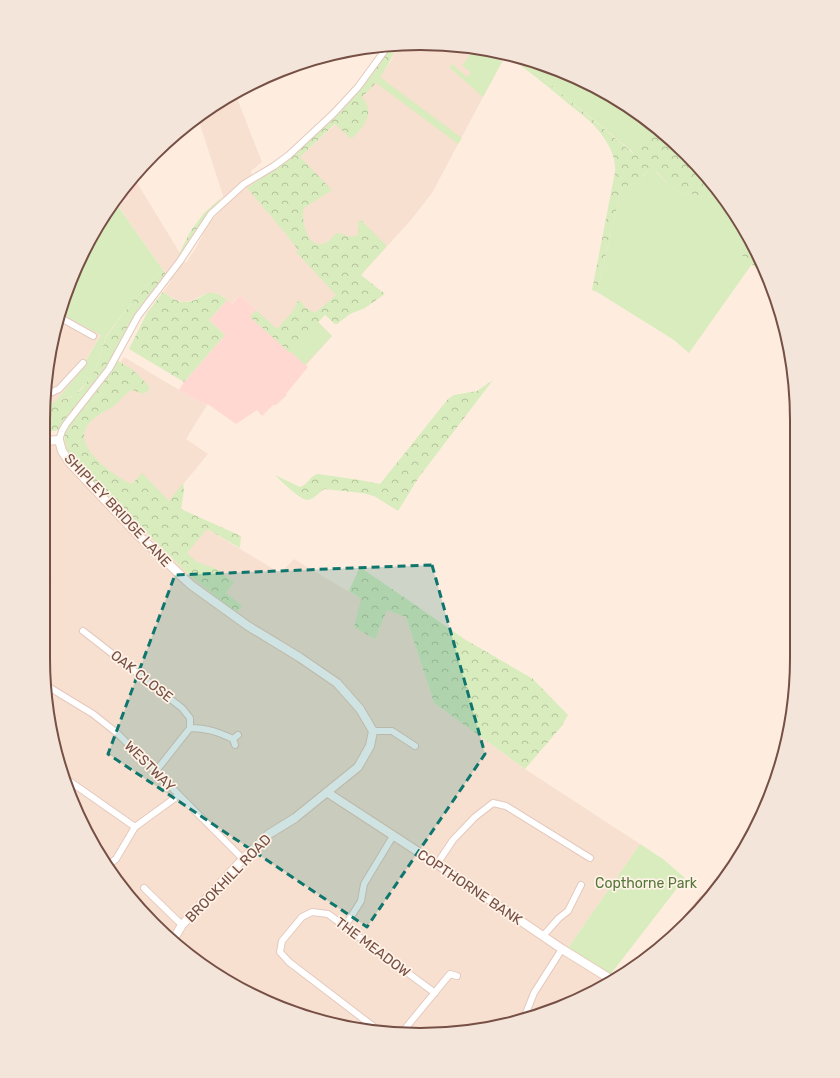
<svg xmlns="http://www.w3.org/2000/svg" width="840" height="1078" font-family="Rubik,sans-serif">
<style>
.residential{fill:#f8e0d0}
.commercial{fill:#ffd8d2}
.green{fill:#d8ecbd}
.forest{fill:url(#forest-crowns)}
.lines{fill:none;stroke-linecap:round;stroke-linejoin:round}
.street-casing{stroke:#e4c9be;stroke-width:8}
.secondary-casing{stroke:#eac9ba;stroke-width:10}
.street{stroke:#fff;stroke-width:6}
.secondary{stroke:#fff;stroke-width:8}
.marked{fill:#0f766e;fill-opacity:0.2;stroke:#0f766e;stroke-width:3;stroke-dasharray:8 5;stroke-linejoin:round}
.labels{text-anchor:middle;stroke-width:3.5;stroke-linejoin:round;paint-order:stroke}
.street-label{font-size:14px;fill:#764f45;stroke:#fff2e7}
.park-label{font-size:14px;fill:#56773a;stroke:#fff2e7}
.rim{fill:none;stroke:#764f45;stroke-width:2}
</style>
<defs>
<pattern id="forest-crowns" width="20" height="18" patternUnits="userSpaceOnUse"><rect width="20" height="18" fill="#d8ecbd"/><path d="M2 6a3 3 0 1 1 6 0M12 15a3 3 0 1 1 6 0" fill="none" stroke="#b4c29b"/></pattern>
</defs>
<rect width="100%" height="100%" fill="#feeddf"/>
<path class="residential" d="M420,43L494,50L506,54L432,193L411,220L296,346L240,295L231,304L222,296L216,293H207L190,301L183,302L173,298L163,292L171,281L118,206L129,198L128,195L139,186L186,263L197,246L208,224L224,207L223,196L198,118L211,106L235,93L262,162L251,171L254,183L300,157L336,124L385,70L391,61L397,45Z
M61,310L65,313L67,317L101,334L78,374L55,402L44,405V396Z
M124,357L201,403L207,405L186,439L208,454L171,499L141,526L207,529L280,573L294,559L361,599L406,617L434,703L525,769L640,844L568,948L616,978L541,1015L444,1034L323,1022L232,985L154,925L94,847L56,756L43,658L44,452L54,440L66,439Z
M700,896L706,901L687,924L662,945Z"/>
<path class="commercial" d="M134,179L139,186L128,195L129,197L118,206L115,202L121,190Z
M240,295L296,346L318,322L332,336L306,365L308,367L286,394L287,395L275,406L274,404L262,416L257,410L236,424L209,405L201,403L179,390L184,382L225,335L209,320L227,300L232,304Z"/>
<path class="green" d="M475,49H483L502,62L483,97L449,67L452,64L467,77L471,73L462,65Z
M523,59L564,72L630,107L655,127L634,153L527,65Z
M380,77L462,138L458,144L376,83Z
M650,170H654L670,186L682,193L714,197H722L734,211L746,235L739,253L752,264L689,353L674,340L597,292L622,186L634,184Z
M115,202L163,270L136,297L106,336L95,371L87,382L75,395L55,402L78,374L101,335L67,317L65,313L61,310L63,299Z
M318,322L332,336L305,365L291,352Z
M640,844L663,859L685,878L610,975L568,948Z"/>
<path class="forest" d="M397,45C389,66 379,82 362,97C376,113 364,127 351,139L335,124L300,157L332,190L304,208C301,218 306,246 321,244C327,244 332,238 336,233C344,233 351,240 358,234V223L360,219L387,246L361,275L385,294L365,308L350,314L337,324H335L325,315L290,353L250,317L256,310L277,329L293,311L299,299L305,307L315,313L336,295L296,252L298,250L286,234L247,188L281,164L365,82L391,46Z
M506,54L523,59L527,65L633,153L655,127L666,136L664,139L687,154L722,197H714L682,193L670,186L657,172L652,170C639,174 643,185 622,186L597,292L592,290L615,172C616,160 611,148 604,138C596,125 583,115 571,106C550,88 528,71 506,54Z
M223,196L203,220L184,252L176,260L190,232L204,213Z
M746,235L767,278L739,253Z
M163,270L166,274L139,310L112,357L133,370L149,386V390C140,399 137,387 130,391C125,394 120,401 115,405C104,413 89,418 85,431C78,451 117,478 132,484L142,473L169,501L183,483L184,491L181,509L241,536L240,548L207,529L187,553L197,562L217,569L234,582L226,593L242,606L236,613L188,574L140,526L71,460L67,453L64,434L58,430L44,433V405L71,397L81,390L95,371L106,337L136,297Z
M163,292C169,296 176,301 183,302C202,303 206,282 227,300L209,320L225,335L184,382L129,349L147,313Z
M493,380L419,477L398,511L374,496L362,493L324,489C320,492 314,499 308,500C300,500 281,481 275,475L300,487C308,485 310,475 318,474L360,480L380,484L448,399L454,395L477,391Z
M360,567L466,640L533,679L568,715L561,727L525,769L434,703L406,617L387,610L375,639L354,627L361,599L349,591Z"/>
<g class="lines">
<g class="street-casing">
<path id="street" d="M59,317L93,336
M45,388L50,393L59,389L83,363
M59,440L62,431L66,424L109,369L138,316L180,261L211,214L244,184L274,166L289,155L334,113L358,87L388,46
M43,574L47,578
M83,631L182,708L190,718V728L156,771
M47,686L93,714L117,733L243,859
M190,728C207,728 218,732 233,739
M373,731H392L415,746
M235,745L233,739L238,735
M65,778L135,827L179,795
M437,864L453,840L475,817L493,803L506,806L590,858
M108,865L116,859L135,827
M144,888L182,925
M345,926L361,901L364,884L393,836
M676,933L689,917
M543,936L559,918L568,911L581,885
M524,1018L534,993L562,949
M374,1027L289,962L280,952L282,941L302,917L312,912L328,914L435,993
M404,1030L450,974L457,976"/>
</g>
<g class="secondary-casing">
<path id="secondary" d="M44,441L59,440L62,451L70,463L138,535L191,585L248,626L299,657L337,683L360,709L373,731L370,746L358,767L295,818L269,834L243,859L182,925L173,940
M328,793L437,864L562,949L612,980"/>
</g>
<use href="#street" class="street"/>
<use href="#secondary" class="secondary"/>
</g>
<path class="marked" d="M432,565L485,754L367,927L108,754L175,575Z"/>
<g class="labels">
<g class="street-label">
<text transform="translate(118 510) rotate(47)" y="5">SHIPLEY BRIDGE LANE</text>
<text transform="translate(142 676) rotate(38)" y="5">OAK CLOSE</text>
<text transform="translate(150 766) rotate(45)" y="5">WESTWAY</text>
<text transform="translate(228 878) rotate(-46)" y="5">BROOKHILL ROAD</text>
<text transform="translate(470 887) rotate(34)" y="5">COPTHORNE BANK</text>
<text transform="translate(373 947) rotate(37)" y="5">THE MEADOW</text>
</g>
<g class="park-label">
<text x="646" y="888">Copthorne Park</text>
</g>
</g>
<path d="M0 0H840V1078H0ZM420 50H420A370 370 0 0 1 790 420V658A370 370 0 0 1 420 1028H420A370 370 0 0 1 50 658V420A370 370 0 0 1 420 50Z" fill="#f4e5da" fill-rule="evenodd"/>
<path class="rim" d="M420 50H420A370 370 0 0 1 790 420V658A370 370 0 0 1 420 1028H420A370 370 0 0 1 50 658V420A370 370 0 0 1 420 50Z"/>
</svg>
